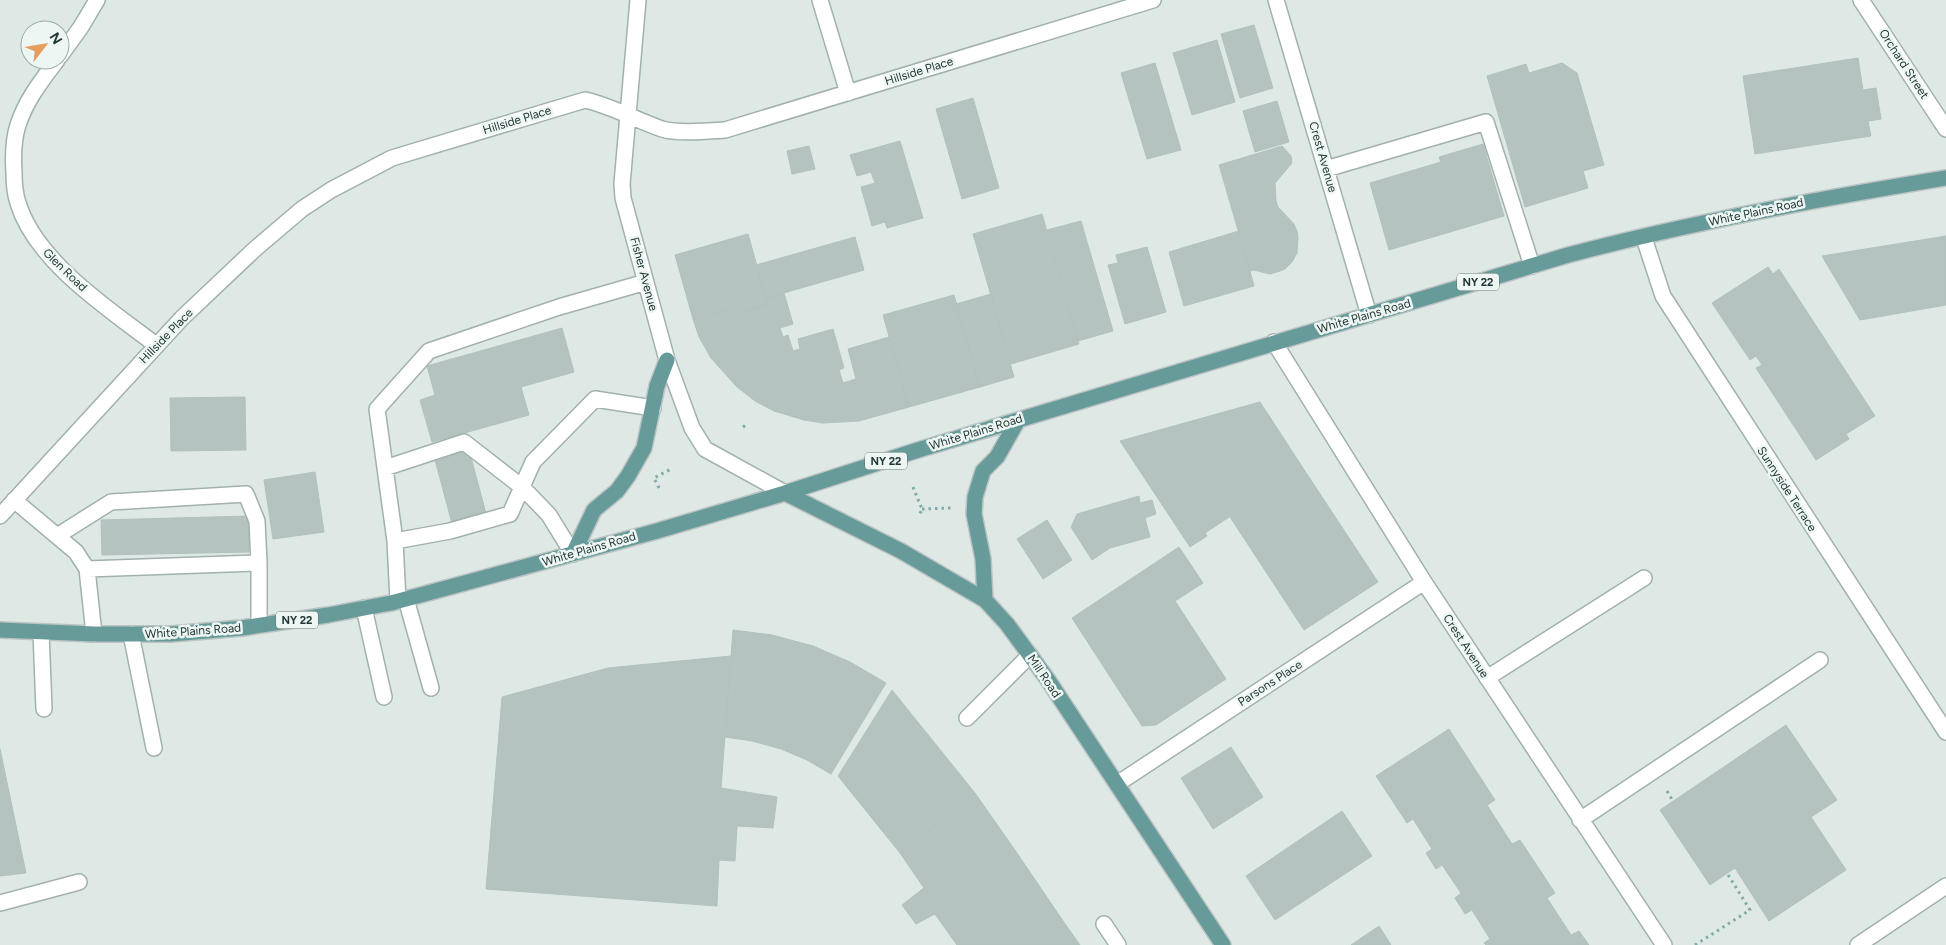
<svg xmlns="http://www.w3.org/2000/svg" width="1946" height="945" font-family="Figtree,sans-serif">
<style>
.building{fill:#b4c3c0;stroke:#b1c1be}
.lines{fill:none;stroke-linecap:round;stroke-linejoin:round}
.minor-casing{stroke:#a2b0ae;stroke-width:18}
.major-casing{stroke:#bcc3c3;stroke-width:18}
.path{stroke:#81aaa6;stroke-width:3;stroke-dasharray:2.5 4;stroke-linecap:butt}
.minor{stroke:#fff;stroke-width:15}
.major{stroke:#669b99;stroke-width:15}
.labels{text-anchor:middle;stroke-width:5;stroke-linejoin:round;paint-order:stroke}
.shield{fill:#eef6f4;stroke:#5e706f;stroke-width:1}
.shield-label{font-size:11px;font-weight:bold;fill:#213736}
.street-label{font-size:12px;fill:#213736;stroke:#eef6f4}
</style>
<rect width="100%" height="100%" fill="#dee9e6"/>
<path class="building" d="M1254,25L1273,88L1240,98L1221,34Z
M1217,40L1235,102L1192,115L1173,53Z
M1858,58L1863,90L1876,88L1881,119L1868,121L1871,136L1755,154L1743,76Z
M1155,63L1181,150L1147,159L1121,73Z
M1562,63L1577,73L1604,165L1583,171L1588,188L1525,207L1487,76L1526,64L1529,73Z
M973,98L999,188L962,199L936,109Z
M1277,101L1289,142L1255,152L1243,111Z
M900,141L923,218L887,228L885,222L872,226L861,187L875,183L871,172L857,176L850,155Z
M1483,144L1504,216L1389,250L1370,183L1441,162L1439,157Z
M809,146L815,169L792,174L787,151Z
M1282,146L1291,156L1292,163L1275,183L1276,201L1278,207L1294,224L1297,231L1298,237L1297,253L1292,262L1285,269L1277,272L1270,274L1254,270L1250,271L1219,165Z
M1042,214L1079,344L1011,364L973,234Z
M1081,221L1113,331L1078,341L1047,230Z
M1239,231L1254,286L1184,306L1169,252Z
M748,234L768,305L726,316L725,310L693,319L675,255Z
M1946,236V305L1860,320L1822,256Z
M855,237L864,270L766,298L756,265Z
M1147,247L1166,312L1125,324L1108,265L1118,263L1116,255Z
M1768,267L1773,274L1779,269L1875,416L1846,434L1849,439L1816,460L1756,368L1762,365L1756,356L1750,360L1712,303Z
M784,293L793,324L780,328L783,337L788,335L793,351L800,349L798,339L833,329L844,368L839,370L843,383L856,379L848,349L889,337L909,407L859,421L823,423L804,420L774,411L755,401L737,387L711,358L699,337L693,319L725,310L726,316L768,305L766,298Z
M991,294L1014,377L980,387L956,304Z
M954,295L980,387L909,407L883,315Z
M562,328L574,372L521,387L529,415L432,442L420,400L435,395L427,366Z
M245,397L246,450L171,451L170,398Z
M1260,402L1303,468L1205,533L1207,536L1190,547L1120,441Z
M469,450L487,517L453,527L435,460Z
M1303,468L1378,582L1304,630L1230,517Z
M315,472L324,532L273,539L264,480Z
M1139,496L1140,503L1152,500L1156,514L1145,518L1150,537L1110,548L1092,560L1071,527L1077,514Z
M248,516L249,552L102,555L101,520Z
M1047,520L1072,560L1043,579L1017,539Z
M1179,547L1203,583L1175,601L1226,679L1156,725L1142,726L1072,618Z
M733,630L772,635L813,646L850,662L886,683L831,774L807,760L781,749L752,741L725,737Z
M731,656L721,788L777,797L773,828L737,826L735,861L719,860L717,906L486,889L502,697L608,668Z
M892,690L975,793L900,853L838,776Z
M1786,725L1837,800L1811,817L1846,870L1769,921L1735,868L1710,885L1660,810Z
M1449,729L1495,800L1487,805L1512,844L1520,840L1555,893L1547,898L1571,935L1579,931L1589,945H1486L1484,943L1490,939L1472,910L1465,914L1455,898L1461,893L1442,865L1436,869L1426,853L1432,849L1413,819L1407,823L1376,776Z
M1231,747L1263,797L1213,829L1181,778Z
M0,749L26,873L0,876Z
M975,793L1019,856L935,914L916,924L902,905L924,888L900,853Z
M1342,811L1372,856L1275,920L1246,876Z
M1019,856L1061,918L1023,945H957L935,914Z
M1061,918L1080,945H1023Z
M1379,926L1391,945H1351Z"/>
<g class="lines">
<g class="minor-casing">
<path id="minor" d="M638,0L622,184L623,198L667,360L692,428L705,449L785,493
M820,0L848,93
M1276,0L1369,315
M1861,0L1946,129
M60,56L81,27L97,0
M57,60C42,80 26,100 18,125C13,140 13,157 14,173C14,183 15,194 18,203C36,262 109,309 156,345
M1326,169L1486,122L1532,266
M1644,238L1663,296L1946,732
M1274,342L1424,582L1664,945
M385,468L464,442L522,487L549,515L573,554
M14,500L76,552L87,569L94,634
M0,516L182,318L255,249L302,209L331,190L392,158L585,100C612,106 636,120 662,129C678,134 708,131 725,130L1153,0
M57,536L111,502L246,494L257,521L259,563L87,569
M395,541L377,409L429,351L559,307L646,282
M259,563V625
M406,599L431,688
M398,601L395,541L450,531L510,514L533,462L595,399L653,408
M364,608L384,697
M41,632L44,709
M131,634L154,748
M1487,678L1644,578
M967,718L1030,655
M1117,784L1424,582
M1580,820L1820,660
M0,903L79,882
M1104,924L1118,945
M1858,945L1946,886"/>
</g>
<g class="major-casing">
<path id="major" d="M785,493L901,551L985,600L1007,624L1048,680L1223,945
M573,554L594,510L617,491L628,476L644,448L657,386L667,360
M985,600L983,559L974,514L975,497L983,471L997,457L1018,420
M0,630L94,634H171L242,628L328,615L391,603L657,531L785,493L918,450L1568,255C1693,222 1819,199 1946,178"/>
</g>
<path class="path" d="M743,427L747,424
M913,487L922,509L919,516
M659,488L654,478L671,469
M922,509L951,508
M1667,791L1673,801
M1695,945L1750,910L1727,873"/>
<use href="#minor" class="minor"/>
<use href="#major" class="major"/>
</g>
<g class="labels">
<g class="shield">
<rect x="1457" y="273.5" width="42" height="17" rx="4"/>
<rect x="865" y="452.5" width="42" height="17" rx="4"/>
<rect x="276" y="611.5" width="42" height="17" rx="4"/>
</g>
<g class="shield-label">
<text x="1478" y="286">NY 22</text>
<text x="886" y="465">NY 22</text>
<text x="297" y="624">NY 22</text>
</g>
<g class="street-label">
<text transform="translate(1904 64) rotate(57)" y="4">Orchard Street</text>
<text transform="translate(919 71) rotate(-17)" y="4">Hillside Place</text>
<text transform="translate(517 120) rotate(-17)" y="4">Hillside Place</text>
<text transform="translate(1323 157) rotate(74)" y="4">Crest Avenue</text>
<text transform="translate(1756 212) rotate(-12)" y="4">White Plains Road</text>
<text transform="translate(65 270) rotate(44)" y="4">Glen Road</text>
<text transform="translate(644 274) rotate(75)" y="4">Fisher Avenue</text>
<text transform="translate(1364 316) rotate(-16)" y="4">White Plains Road</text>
<text transform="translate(166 336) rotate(-46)" y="4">Hillside Place</text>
<text transform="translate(976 432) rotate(-17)" y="4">White Plains Road</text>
<text transform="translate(1787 489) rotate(57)" y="4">Sunnyside Terrace</text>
<text transform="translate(589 549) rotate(-16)" y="4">White Plains Road</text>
<text transform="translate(193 631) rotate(-4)" y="4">White Plains Road</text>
<text transform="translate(1466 646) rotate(57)" y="4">Crest Avenue</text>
<text transform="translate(1044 676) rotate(56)" y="4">Mill Road</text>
<text transform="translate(1270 683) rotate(-33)" y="4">Parsons Place</text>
</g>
</g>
<g transform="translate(45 45) rotate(59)"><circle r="24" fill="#eef6f4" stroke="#9caaa8"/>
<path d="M0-4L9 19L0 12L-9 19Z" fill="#e69e5f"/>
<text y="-8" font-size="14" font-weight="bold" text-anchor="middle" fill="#213736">N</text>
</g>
</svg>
